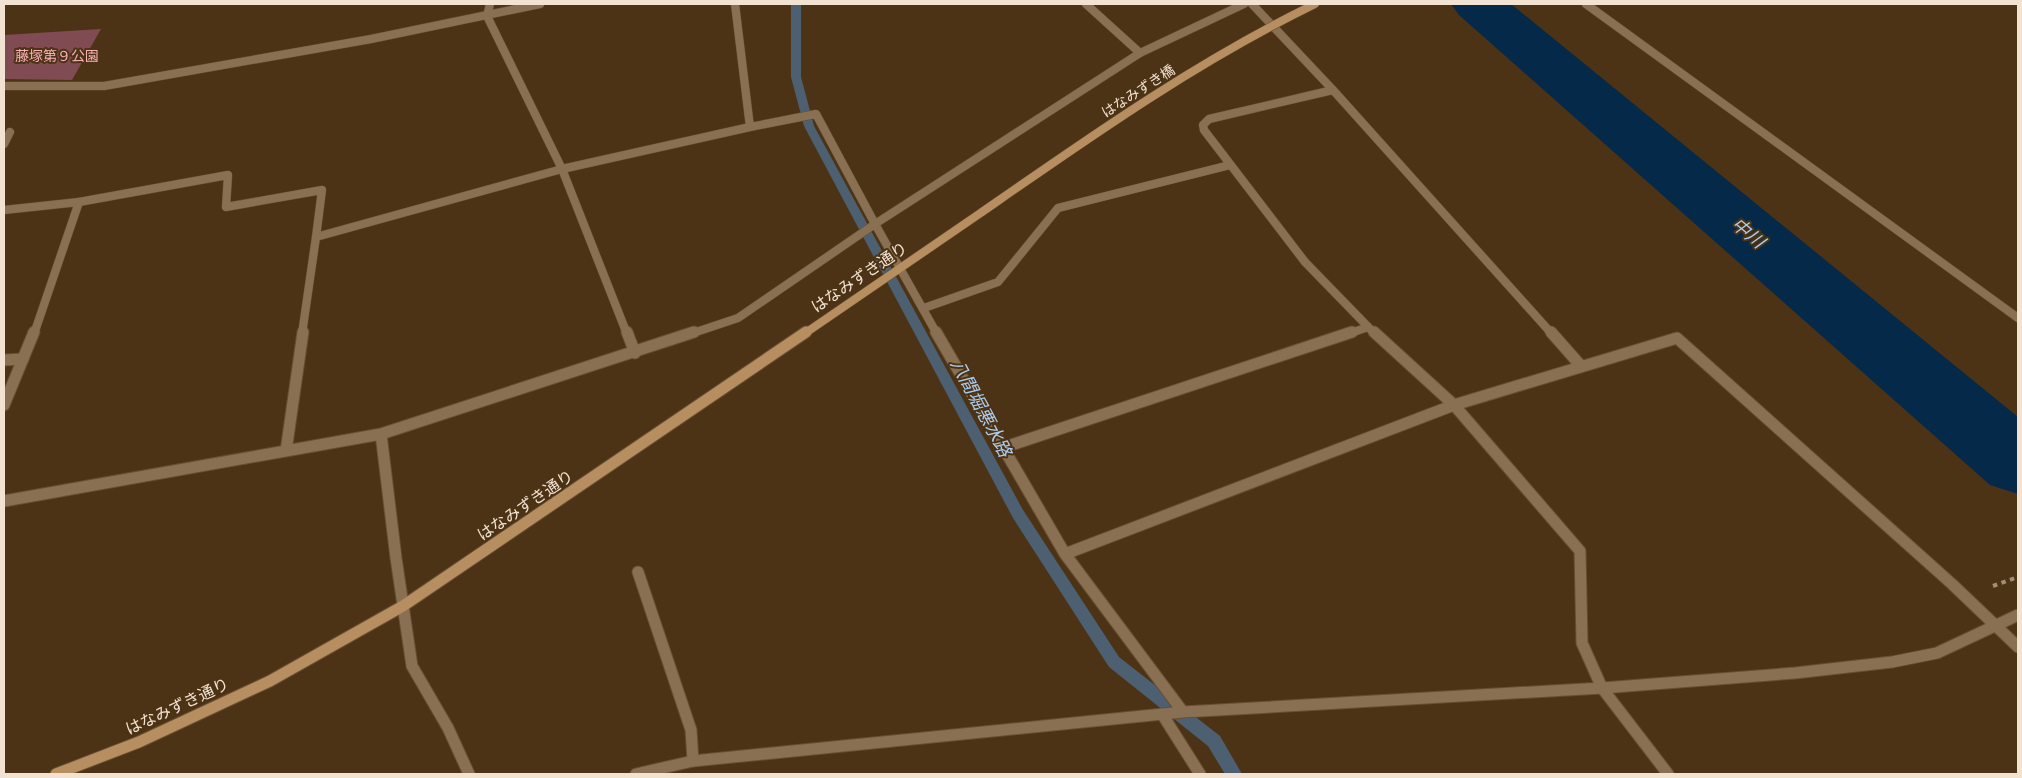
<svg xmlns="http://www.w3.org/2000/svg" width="2022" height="778" font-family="Ubuntu,'Noto Sans JP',sans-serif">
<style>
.green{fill:#804b53}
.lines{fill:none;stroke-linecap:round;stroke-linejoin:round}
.stream{fill:#4c6071;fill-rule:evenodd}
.river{fill:#052948;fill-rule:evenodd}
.lane-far1-casing{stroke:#674f33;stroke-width:9}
.lane-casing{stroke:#674f33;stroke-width:13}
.street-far1-casing{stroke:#674f33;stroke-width:9}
.street-casing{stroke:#674f33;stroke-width:13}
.secondary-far1-casing{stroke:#674f33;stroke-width:9}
.secondary-casing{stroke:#674f33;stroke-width:13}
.path{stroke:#a28e77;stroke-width:4;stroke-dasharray:4.5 4.5;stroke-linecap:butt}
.lane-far1{stroke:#897053;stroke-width:8}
.lane{stroke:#897053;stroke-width:11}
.street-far1{stroke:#897053;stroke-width:8}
.street{stroke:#897053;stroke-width:11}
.secondary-far1{stroke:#b68e5f;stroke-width:8}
.secondary{stroke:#b68e5f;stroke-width:11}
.secondary-bridge-casing{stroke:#674f33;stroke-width:9;stroke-linecap:butt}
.secondary-bridge{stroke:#b68e5f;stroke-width:8}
.labels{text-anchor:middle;stroke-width:4;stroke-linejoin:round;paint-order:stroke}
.far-park-label{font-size:14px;fill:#fab0ba;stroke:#4c3315}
.far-street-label{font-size:14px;fill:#f2e2d1;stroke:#4c3315}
.street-label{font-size:16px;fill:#f2e2d1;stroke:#4c3315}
.water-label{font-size:18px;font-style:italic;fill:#adcdef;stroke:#4c3315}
</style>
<rect width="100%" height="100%" fill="#4c3315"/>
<path class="green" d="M101,29L72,80L4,79V35Z"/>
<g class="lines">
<path class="stream" d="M791,4H801V77L814,126L1023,510L1119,657L1220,736L1242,774H1225L1208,746L1109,667L1013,518L804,126L791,77Z"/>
<path class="river" d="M1451,4H1511L2018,417V494L1990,485L1459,15Z"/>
<g class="lane-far1-casing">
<path id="lane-far1" d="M735,4L750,127L816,114L875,224
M4,144L10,132
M79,202L228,175L226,207L322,190L316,237L562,169L750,127
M1348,334L1368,327"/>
</g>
<g class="lane-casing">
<path id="lane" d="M4,360L23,359
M1002,448L1352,332
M638,572L691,730L693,761
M1162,714L1200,774"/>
</g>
<g class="street-far1-casing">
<path id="street-far1" d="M490,4L487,16L562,169L627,334
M1086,4L1140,53
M1252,4L1333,90L1552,334
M1586,4L2018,318
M4,86H104L371,39L540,4
M1333,90L1209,119L1203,125L1204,130L1305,262L1375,334
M4,210L79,202L34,334
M875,224L937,334
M924,308L998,282L1058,208L1230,165
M302,334L316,237
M690,334L738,318L875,224L1140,53L1244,4"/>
</g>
<g class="street-casing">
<path id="street" d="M627,332L635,353
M936,332L1065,554L1183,712
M1374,332L1454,405L1580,551L1582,643L1602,688L1668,774
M1551,332L1581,366
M4,405L34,332
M381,434L396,558L412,666L448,728L469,774
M286,451L303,332
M4,501L381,434L694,332
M1065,554L1454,405L1677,338L1952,584L2018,647
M636,774L693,761L1183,712L1602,688L1795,673L1892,662L1937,653L2018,615"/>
</g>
<g class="secondary-far1-casing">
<path id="secondary-far1" d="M804,334L982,212"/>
</g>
<g class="secondary-casing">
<path id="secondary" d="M56,774L139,742L270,681L403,606L806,332"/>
</g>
<path class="path" d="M1993,586L2018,577"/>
<use href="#lane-far1" class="lane-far1"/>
<use href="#lane" class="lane"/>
<use href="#street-far1" class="street-far1"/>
<use href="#street" class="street"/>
<use href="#secondary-far1" class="secondary-far1"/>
<use href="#secondary" class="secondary"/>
<g class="secondary-bridge-casing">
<path id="secondary-bridge" d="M982,212C1090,137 1196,62 1315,4"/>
</g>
<use href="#secondary-bridge" class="secondary-bridge"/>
</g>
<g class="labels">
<g class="far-park-label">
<text x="57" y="61">藤塚第９公園</text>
</g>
<g class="far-street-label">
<text transform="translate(1138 91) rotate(-33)" y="5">はなみずき橋</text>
</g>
<g class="street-label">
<text transform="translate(859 277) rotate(-34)" y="6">はなみずき通り</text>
<text transform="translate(525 505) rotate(-34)" y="6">はなみずき通り</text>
<text transform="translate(177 706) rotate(-25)" y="6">はなみずき通り</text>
</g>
<g class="water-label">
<text transform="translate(1748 233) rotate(40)" y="6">中川</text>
<text transform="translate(981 408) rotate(62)" y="6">八間堀悪水路</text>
</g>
</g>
<rect width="2022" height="778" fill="none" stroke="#f2e2d1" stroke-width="10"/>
</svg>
